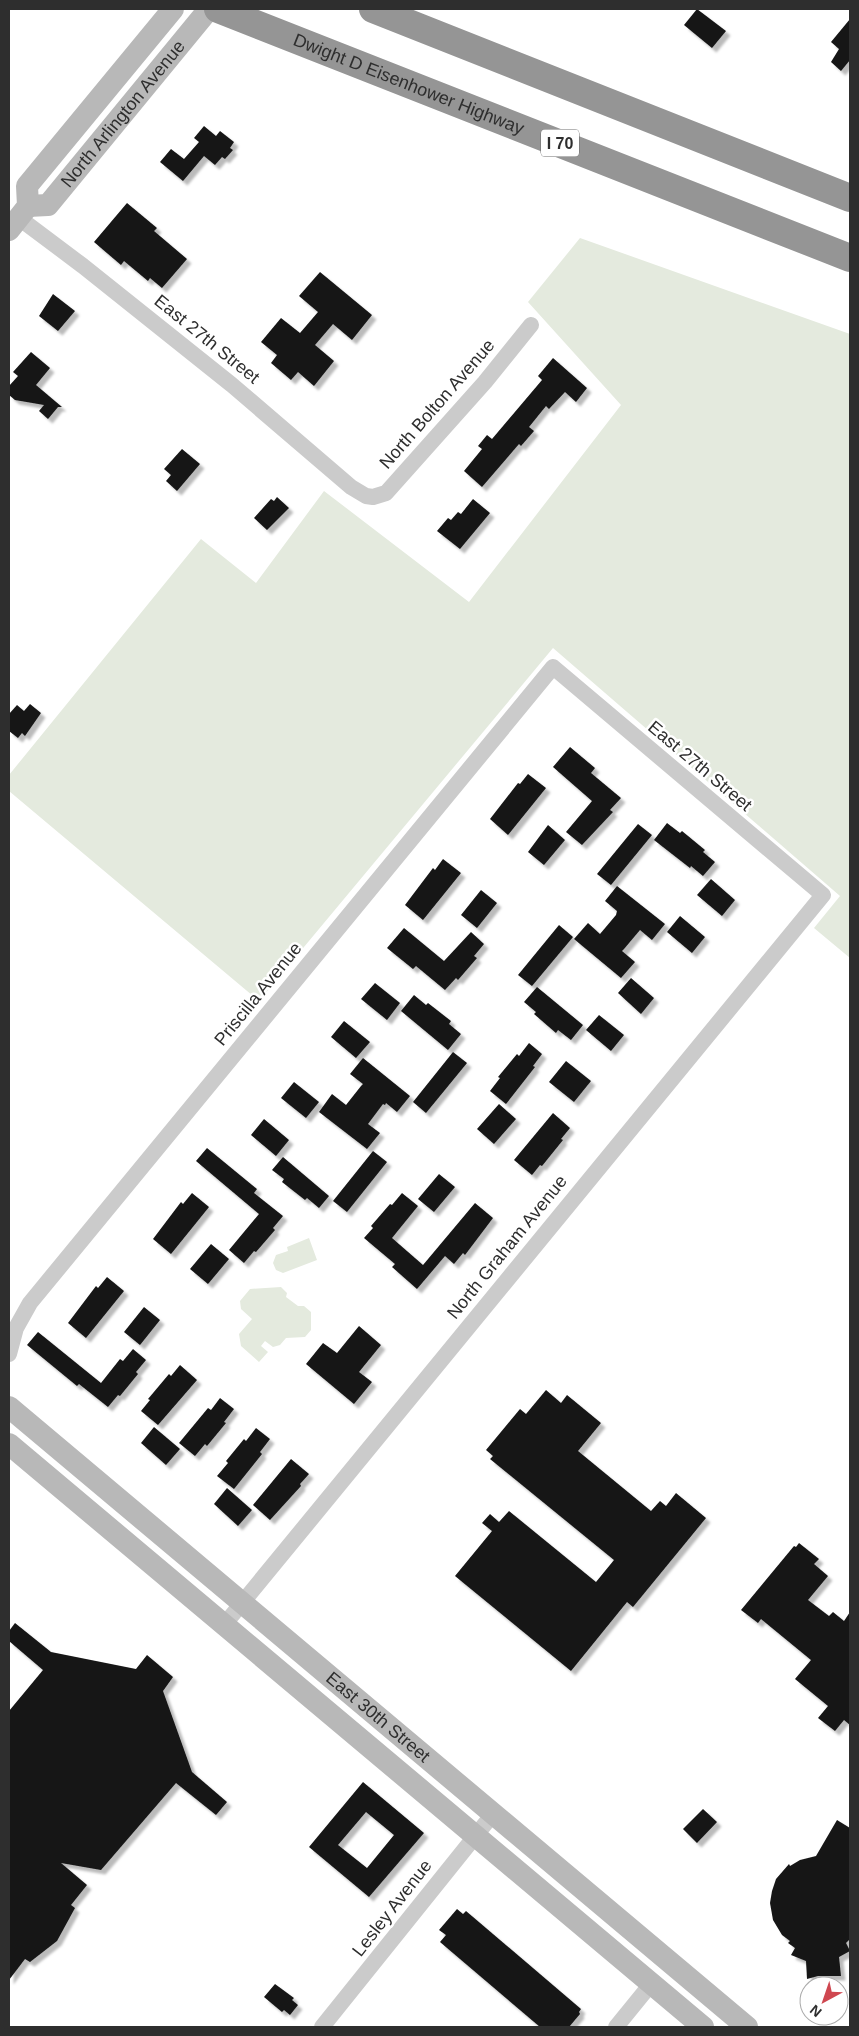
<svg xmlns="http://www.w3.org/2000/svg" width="859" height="2036" font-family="Arial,sans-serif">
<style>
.green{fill:#e4eade}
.building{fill:#151515;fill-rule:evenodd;filter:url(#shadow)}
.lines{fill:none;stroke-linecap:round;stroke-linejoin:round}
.street{stroke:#cbcbcb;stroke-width:16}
.secondary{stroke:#b8b8b8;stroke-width:22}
.highway{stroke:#959595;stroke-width:28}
.labels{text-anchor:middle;stroke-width:5;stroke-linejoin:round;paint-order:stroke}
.shield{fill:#fff;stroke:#6d6d6d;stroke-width:1}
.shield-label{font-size:16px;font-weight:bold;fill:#2e2e2e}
.street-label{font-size:18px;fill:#2e2e2e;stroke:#fff}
</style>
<defs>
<filter id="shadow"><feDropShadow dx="4.5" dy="4.5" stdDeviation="1" flood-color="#0004"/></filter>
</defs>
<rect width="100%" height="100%" fill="#fff"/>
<path class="green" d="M580,238L850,334V958L814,928L840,896L553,648L259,1001L9,791V775L201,539L256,583L324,491L469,602L621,405L528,302Z
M309,1238L317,1260L283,1273L276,1270L273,1263L276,1255L288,1251L287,1247Z
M281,1287L287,1293L286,1297L298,1306H304L311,1312V1330L305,1337L286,1338L280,1345L273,1347L265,1341L261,1346L268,1352L259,1362L241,1346L239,1334L252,1319L241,1309L240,1301L250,1289Z"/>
<path class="building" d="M697,9L726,31L712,48L684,25Z
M850,19V60L841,71L831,62L839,49L831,42Z
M204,126L216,136L220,131L234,142L230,148L233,150L225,159L222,157L215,165L204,156L183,181L160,162L171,149L184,159L199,142L194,138Z
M127,203L157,228L154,231L187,259L162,288L150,278L148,281L124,261L121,265L94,242Z
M320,272L372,315L352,340L333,324L315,345L334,361L314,386L298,372L291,380L271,363L277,355L261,342L281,318L300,333L318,312L299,296Z
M53,294L75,311L58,331L39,316Z
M31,352L50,368L36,385L62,407H58L48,419L39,411L44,405L15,400L9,395V386L18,376L13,372Z
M553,358L587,388L576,402L565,392L549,409L546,406L529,427L534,431L521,446L519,444L482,487L464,471L482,449L478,446L487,435L492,439L542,380L538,376Z
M182,449L200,464L177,491L166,481L171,475L164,469Z
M277,497L289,508L267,530L254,518L271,499L274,501Z
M473,499L490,513L460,549L437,531L448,518L451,520L458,512L461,514Z
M30,704L41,713L25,736L22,733L18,738L9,731V714L17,705L24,711Z
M570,747L595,768L591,773L621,798L610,810L613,812L582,845L566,832L592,801L553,767Z
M528,774L546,788L508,835L490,819L518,783L520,784Z
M667,823L680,833L682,831L705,850L703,852L715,862L703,876L691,866L690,868L654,840Z
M638,824L652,835L611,885L597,874Z
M548,825L565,840L544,865L528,852Z
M443,859L461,873L423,920L405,905L433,868L435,870Z
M711,879L735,900L722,916L697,895Z
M617,886L665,924L652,940L640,930L624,949L622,951L635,962L621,978L574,939L588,923L600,934L616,915L617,911L605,901Z
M481,890L497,903L477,928L461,915Z
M680,916L705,937L692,953L667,932Z
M559,925L573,937L532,986L518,975Z
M404,928L444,961L471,932L484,944L474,956L477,958L458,980L456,978L445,990L416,966L413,969L387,948Z
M631,978L654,998L641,1014L618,993Z
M375,983L400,1003L387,1020L361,999Z
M537,987L583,1025L571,1040L558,1030L556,1033L534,1014L536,1012L524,1002Z
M414,995L426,1005L428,1003L451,1021L449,1024L461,1034L448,1050L401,1011Z
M599,1015L624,1035L611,1051L586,1030Z
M344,1021L370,1042L356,1058L331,1037Z
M529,1043L542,1054L533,1066L535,1067L506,1104L490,1091L500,1078L498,1077L517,1054L519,1056Z
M453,1052L467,1063L426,1113L413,1102Z
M363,1058L410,1096L397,1112L386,1103L385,1105L383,1104L368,1124L380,1133L367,1149L319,1112L332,1094L346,1105L361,1086L363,1084L350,1074Z
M566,1061L591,1081L574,1102L549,1082Z
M294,1082L319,1102L306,1118L281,1098Z
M499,1104L516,1119L494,1144L477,1129Z
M553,1113L570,1128L561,1139L563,1140L542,1166L540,1165L532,1175L514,1160Z
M264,1119L289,1140L276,1156L251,1135Z
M207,1148L257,1189L254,1193L283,1216L273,1228L275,1230L256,1252L254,1251L244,1263L229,1250L259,1214L196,1161Z
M373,1151L387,1162L347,1212L333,1201Z
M283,1157L329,1196L319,1208L307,1198L305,1200L282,1182L284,1179L272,1170Z
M439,1174L455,1187L434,1212L418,1199Z
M192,1193L209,1207L171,1254L153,1239L181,1202L183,1204Z
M402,1193L418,1206L392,1238L423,1265L475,1203L493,1218L465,1255L463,1253L454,1264L445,1256L417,1289L392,1267L395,1264L364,1238L373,1228L371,1226L390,1204L392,1205Z
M211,1244L229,1259L208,1284L190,1269Z
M107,1277L124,1291L86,1338L68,1323L96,1286L98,1288Z
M144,1307L160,1320L140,1345L124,1332Z
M359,1326L381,1345L359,1372L372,1382L354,1404L306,1364L323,1343L337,1353Z
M38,1332L101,1383L120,1359L123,1361L133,1349L146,1360L136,1372L138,1374L120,1396L118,1395L108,1407L79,1384L77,1386L27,1345Z
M180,1365L197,1380L158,1425L141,1411L150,1400L148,1399L169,1374L171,1376Z
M546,1390L561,1403L567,1395L601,1423L578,1451L651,1511L660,1501L666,1506L676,1493L706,1518L633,1607L627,1602L571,1671L455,1576L492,1531L482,1523L490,1514L499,1522L509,1511L596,1582L614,1560L490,1459L493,1456L486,1450L520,1409L526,1414Z
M220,1398L234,1409L224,1422L226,1423L207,1446L205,1444L195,1456L179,1443L208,1408L211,1410Z
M154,1427L180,1449L166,1465L141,1443Z
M256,1428L270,1439L260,1452L262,1454L234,1489L217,1476L228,1463L226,1461L244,1439L246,1441Z
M291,1459L309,1474L300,1484L301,1486L270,1520L253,1505Z
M227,1488L252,1510L238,1526L214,1504Z
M799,1543L819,1559L814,1564L828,1576L808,1600L829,1616L833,1612L844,1621L850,1612V1725L844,1720L835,1731L818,1718L828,1706L795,1679L811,1660L761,1619L758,1623L741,1610L794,1546L796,1547Z
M15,1623L51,1652L136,1669L147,1655L173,1677L163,1691L192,1772L227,1802L216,1815L176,1783L101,1870L61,1863L87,1885L71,1905L75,1908L57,1941L30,1962L25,1959L9,1980V1711L43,1670L9,1641V1631Z
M363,1782L424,1833L369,1897L309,1847ZM366,1812L394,1835L367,1868L338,1845Z
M703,1809L717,1822L697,1843L683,1829Z
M837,1820L850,1828V1939L846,1943L850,1951L839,1957L841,1976H818L807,1979L806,1961L791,1955L795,1948L788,1943L790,1941L782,1935L773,1920L770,1903L772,1891L776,1879L789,1864L790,1866L800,1860L816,1856Z
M457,1909L463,1914L466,1911L581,2009L579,2012L580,2014L569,2027H540L440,1942L446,1935L439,1930Z
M275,1984L294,1998L292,2000L298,2005L290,2015L284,2010L282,2012L264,1997Z"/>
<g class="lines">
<path class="street" d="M19,218L83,266L232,385L351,487L366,496L373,497L386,493L485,382L531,325
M9,1354L16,1328L30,1303L553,667L823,895L224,1625
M322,2027L493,1814
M616,2027L651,1984"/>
<g class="secondary">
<path id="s1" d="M28,206L48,205L209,9"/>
<path d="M9,230L28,206L27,186L173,9"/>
<path id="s2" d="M9,1407L747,2027"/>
<path d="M9,1444L703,2027"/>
</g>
<g class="highway">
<path id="s3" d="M218,9L850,258"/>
<path d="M373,9L850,198"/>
</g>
</g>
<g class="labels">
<rect class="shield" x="541" y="129.5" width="38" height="27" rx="4"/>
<g class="shield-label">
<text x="560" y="149">I 70</text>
</g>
<g class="street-label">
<text dy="6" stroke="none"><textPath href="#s3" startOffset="205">Dwight D Eisenhower Highway</textPath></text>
<text dy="6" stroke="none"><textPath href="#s1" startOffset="138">North Arlington Avenue</textPath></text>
<text transform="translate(207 339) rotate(39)" y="6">East 27th Street</text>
<text transform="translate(437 404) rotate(-49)" y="6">North Bolton Avenue</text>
<text transform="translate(700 766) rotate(40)" y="6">East 27th Street</text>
<text transform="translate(258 994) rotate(-51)" y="6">Priscilla Avenue</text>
<text transform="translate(507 1247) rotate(-51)" y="6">North Graham Avenue</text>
<text dy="6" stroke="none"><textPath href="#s2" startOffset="482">East 30th Street</textPath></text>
<text transform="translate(392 1908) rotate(-52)" y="6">Lesley Avenue</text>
</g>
</g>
<rect width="859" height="2036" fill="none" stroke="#2e2e2e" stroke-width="20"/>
<g transform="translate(824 2001) rotate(220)"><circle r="24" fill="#ffffff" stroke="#ababab"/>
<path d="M0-4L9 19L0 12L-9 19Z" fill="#cf4750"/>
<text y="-8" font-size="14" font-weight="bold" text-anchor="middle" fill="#2e2e2e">N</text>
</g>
</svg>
